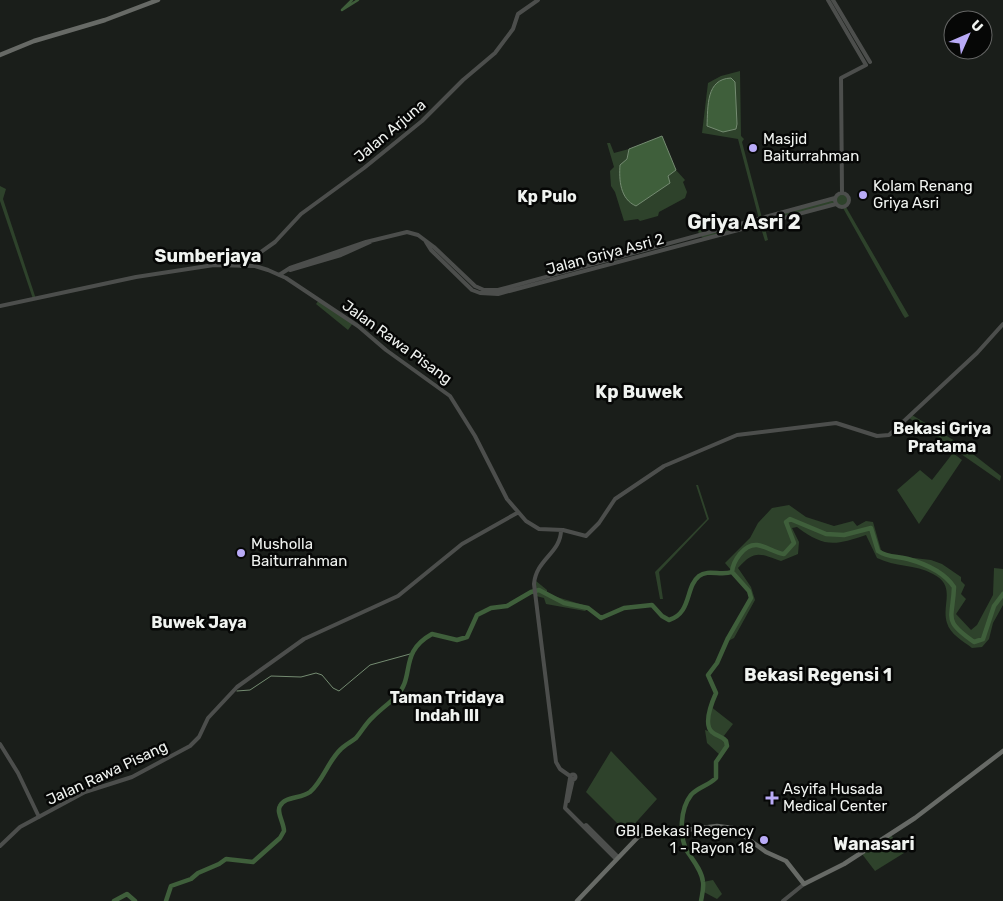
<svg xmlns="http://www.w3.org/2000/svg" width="1003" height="901" font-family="Rubik,sans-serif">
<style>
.green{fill:#2e422b}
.water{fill:#3f5f3b;stroke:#748b71}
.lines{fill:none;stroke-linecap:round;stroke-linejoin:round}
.stream{stroke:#748b71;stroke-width:1}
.canal{stroke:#3f5f3b;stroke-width:2.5}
.river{stroke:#3f5f3b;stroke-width:4.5}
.tertiary{stroke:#4c4e4c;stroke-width:4}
.secondary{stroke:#676a66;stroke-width:4.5}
.poi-dot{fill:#b9abf7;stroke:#060706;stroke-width:2}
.labels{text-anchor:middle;stroke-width:5;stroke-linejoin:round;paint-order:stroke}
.street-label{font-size:15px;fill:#f0f3f0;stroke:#060706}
.poi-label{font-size:15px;fill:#f0f3f0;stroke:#060706;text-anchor:start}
.neighbourhood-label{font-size:16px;font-weight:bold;fill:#f0f3f0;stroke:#060706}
.quarter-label{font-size:18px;font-weight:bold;fill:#f0f3f0;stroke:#060706}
.district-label{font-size:20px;font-weight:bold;fill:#f0f3f0;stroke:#060706}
</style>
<rect width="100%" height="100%" fill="#1a1e1a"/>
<path class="green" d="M740,71L741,136L744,139L742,142L762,218L835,198L840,193L847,194L850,200L846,207L909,316L905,318L903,315L843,208L836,204L764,224L768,240L765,241L760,225L704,239L699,234L695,220H698L702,233L759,219L738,139L702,133L708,83L721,76Z
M607,143H610L614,153L629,149L627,159L668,176L676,170L685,180L683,182L687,192L685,198L659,212L658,216L640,221L638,219L624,221L615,192L611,186L610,171L614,167Z
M0,186L6,189L3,199L36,299H33L0,201Z
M319,300L353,323L348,330L316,304Z
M912,415L960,444L1001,476L1000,481L909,418Z
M953,453L962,460L919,524L897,490L920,470L932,480Z
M696,485H698L709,519L659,572L663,599H660L655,572L707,519Z
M789,505L806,517L834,526L853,521L857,526L866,521L873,522L881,550L888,555L931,560L942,564L961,577V581L965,585L961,594L966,599L956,614L971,630L977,625L993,595L994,568L1003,569V605L993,623L989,639L982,647L972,648C963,641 950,634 947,623C941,605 957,586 933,574C915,564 895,567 877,558L866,535C834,546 824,547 797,527L792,528L799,542L798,554L781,561C759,553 754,550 738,568L751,587L755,600L734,638L726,642L751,598L749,591L725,563L750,538L758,523L772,508Z
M536,581L547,590V594L590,607L585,611L546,604L544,598L536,596Z
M710,706L733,724L723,737L727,746L720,755L707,743L705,730L712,732L709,726Z
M611,751L657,799L630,829L619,825L586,792Z
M891,835L904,853L875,871L862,854Z
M713,880L722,894L717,899L702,891L703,882Z"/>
<path class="water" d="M731,78L735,82L737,124L736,129L723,132L707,126C708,106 706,79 731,78Z
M662,136L676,170L668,176L670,183L636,206C620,199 619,180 620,165L627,159L629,149Z"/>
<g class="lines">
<path class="stream" d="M237,691L250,690L271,676L301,677L316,673L322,675L333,688L339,691L370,665L410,654"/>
<path class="canal" d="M352,0L342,10L358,0"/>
<path class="river" d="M114,901L127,894L135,901
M166,901L171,886L191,879L198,873L219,864L226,859L253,862L280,838L284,831C284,823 276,812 280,806C285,796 301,799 310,792C323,781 328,761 341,749C345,745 351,742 356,738C362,731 366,723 373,717C380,710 388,704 396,697C416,676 398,653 432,634L457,640L467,637L477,615L491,608L507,606L531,592L539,590L564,603L588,608L601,618L624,608L652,605L662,616L669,620C692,613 685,587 699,576C708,569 721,576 732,572C733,561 744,544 757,545C766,546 775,553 784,554L794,543L786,522L790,519L826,534L844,535L871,528L878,551C888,558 897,556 908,559C926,564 944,572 954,587C953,619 942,620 974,642L983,639L994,606L1003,594
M701,901C702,895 704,888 703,882C702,871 693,860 687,851C679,836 680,809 691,795C698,787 708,786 716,778V762L727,746L726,741C722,736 716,736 712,732C703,724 712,702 716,693L708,675L717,663L728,638L751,598L749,591L732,572"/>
<path class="tertiary" d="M828,0L866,65L841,78L842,193
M833,0L870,62
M835 200a7 7 0 1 1 14 0a7 7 0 1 1-14 0Z
M426,242L431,250L472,290L480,293L498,294L836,204
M241,266L275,242L301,214L364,168L422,121L463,80L495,53L513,29L518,14L538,0
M290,270L341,255L370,242
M279,275L290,268L366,242L407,232L418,235L434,247L475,286L484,290H498L835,198
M0,306L136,277L214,265L255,266L268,270L286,278L358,326L386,350L450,396L475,436L507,499L526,521L539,529L563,530L586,536L599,523L615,499L664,466L737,435L836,423L877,436L889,435L977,353L1003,324
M561,530C561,553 536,559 534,584L556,762L560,769L570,776
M0,744L18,773L39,817
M570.5 777a2.5 2.5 0 1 1 5 0a2.5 2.5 0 1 1-5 0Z
M570,778L565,808L616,859
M568,801L573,779
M586,825L618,857
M0,846L20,827L85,792L132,777L190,746L199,737L208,718L237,687L304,639L398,596L462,544L517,513
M783,901L804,884"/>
<path class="secondary" d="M0,55L34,41L105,20L158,0
M577,901L639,836L717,826L733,828L766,852L786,861L804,884L844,864L915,818L1003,751"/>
</g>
<g class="poi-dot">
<circle cx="753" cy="148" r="5"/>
<circle cx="863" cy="195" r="5"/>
<circle cx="241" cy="553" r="5"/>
<path d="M769.5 790.5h5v5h5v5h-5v5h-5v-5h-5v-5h5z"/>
<circle cx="764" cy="840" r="5"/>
</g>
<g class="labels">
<g class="street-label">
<text transform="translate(390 131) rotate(-40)" y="5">Jalan Arjuna</text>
<text transform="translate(605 254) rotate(-15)" y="5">Jalan Griya Asri 2</text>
<text transform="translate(397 342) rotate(36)" y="5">Jalan Rawa Pisang</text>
<text transform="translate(107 773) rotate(-25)" y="5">Jalan Rawa Pisang</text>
</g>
<g class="poi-label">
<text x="763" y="144">Masjid<tspan x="763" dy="17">Baiturrahman</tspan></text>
<text x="873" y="191">Kolam Renang<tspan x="873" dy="17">Griya Asri</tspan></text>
<text x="251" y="549">Musholla<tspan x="251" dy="17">Baiturrahman</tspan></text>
<text x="783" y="794">Asyifa Husada<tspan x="783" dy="17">Medical Center</tspan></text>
<text x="754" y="836" text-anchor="end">GBI Bekasi Regency<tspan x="754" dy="17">1 - Rayon 18</tspan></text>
</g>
<g class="neighbourhood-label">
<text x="547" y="202">Kp Pulo</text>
<text x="942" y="434">Bekasi Griya<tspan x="942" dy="18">Pratama</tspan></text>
<text x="199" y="628">Buwek Jaya</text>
<text x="447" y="703">Taman Tridaya<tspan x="447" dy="18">Indah III</tspan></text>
</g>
<g class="quarter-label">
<text x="208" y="262">Sumberjaya</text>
<text x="639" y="398">Kp Buwek</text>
<text x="818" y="681">Bekasi Regensi 1</text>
<text x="874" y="850">Wanasari</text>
</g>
<g class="district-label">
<text x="744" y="229">Griya Asri 2</text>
</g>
</g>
<g transform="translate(968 35) rotate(45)"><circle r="24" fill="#060706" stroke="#646564"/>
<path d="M0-4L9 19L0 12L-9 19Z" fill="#b9abf7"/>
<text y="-8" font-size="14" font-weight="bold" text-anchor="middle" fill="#f0f3f0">U</text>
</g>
</svg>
